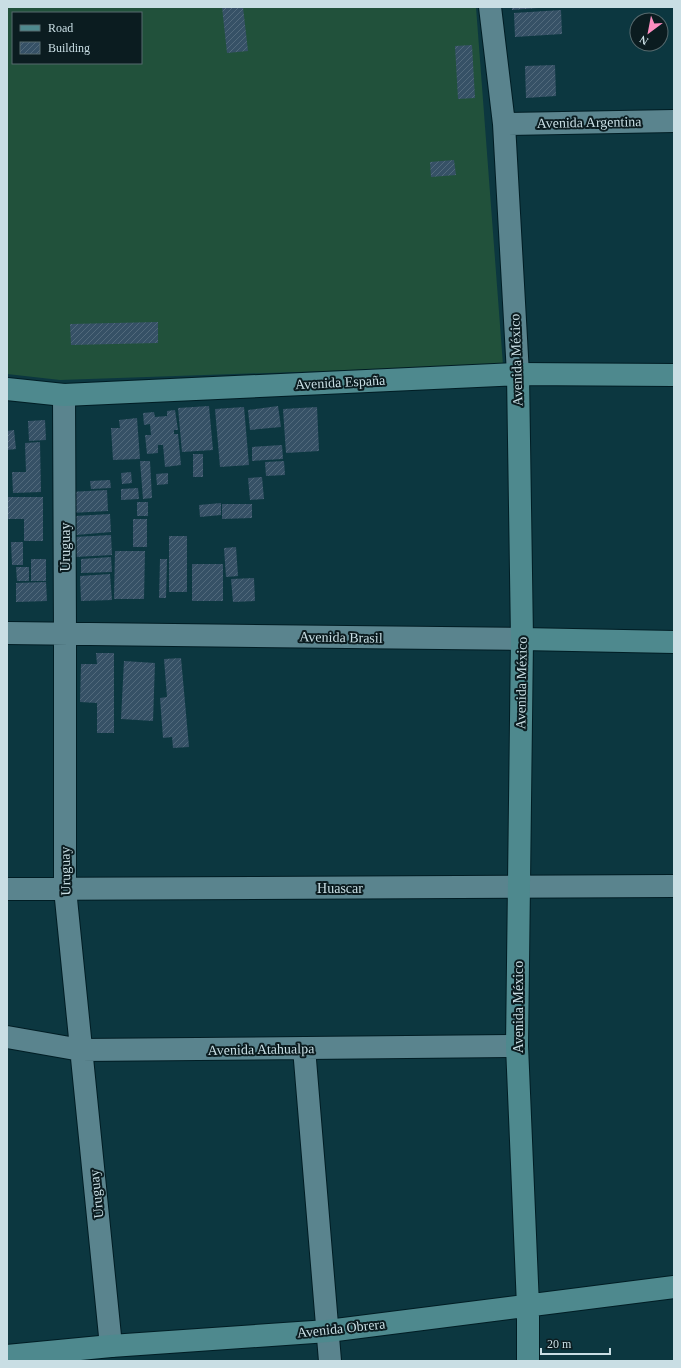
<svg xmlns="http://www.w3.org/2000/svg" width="681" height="1368" font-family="'Times New Roman',serif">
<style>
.pitch{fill:#21513b;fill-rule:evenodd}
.building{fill:url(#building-hatch)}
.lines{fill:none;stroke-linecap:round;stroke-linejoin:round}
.street-casing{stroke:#001d24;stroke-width:24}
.secondary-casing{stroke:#001d24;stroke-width:24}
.street{stroke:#5a848e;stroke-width:22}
.secondary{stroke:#4e898e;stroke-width:22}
.labels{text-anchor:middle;stroke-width:4;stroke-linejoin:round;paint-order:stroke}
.street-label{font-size:14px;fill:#c9dee4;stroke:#0b1c20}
</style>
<defs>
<pattern id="building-hatch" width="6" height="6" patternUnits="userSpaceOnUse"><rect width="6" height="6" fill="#365166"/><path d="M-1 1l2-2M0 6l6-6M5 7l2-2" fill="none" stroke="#526a7c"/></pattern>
</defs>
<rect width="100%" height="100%" fill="#0c3740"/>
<path class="pitch" d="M7,7H476L503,365L60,380L7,374ZM13,13H141V63H13Z"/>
<path class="building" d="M222,7H243L248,51L227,53Z
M512,7H538V8L512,10Z
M561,10L562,34L515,37L514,13Z
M472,45L475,98L458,99L455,46Z
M555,65L556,96L526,98L525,66Z
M454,160L456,175L431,177L430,162Z
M158,322V343L71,345L70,324Z
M209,406L213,450L182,452L178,408Z
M278,406L281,427L250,430L248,410Z
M244,407L249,465L220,467L215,409Z
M317,407L319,451L286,453L283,409Z
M175,410L178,430H174V434H178L181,465L165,467L163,445H158V453L147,454L145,435H151L150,424L144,425L143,413L154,412L155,417L167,416V411Z
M137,418L140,459L113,460L111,428H120L119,420Z
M45,420L46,440L29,441L28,421Z
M14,430L16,449L7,450V431Z
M40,442L41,492L13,493L12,472H26L25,443Z
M282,445L283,459L252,461V447Z
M193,454H203V477H193Z
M140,461H150L152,498L143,499Z
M284,461L285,475L266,476L265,462Z
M131,472L132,483L122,484L121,473Z
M168,473V484L157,485L156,474Z
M262,477L264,499L250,500L248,478Z
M110,480L111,488L91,489L90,481Z
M138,488L139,499L121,500V489Z
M107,490L108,511L71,513L69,492Z
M7,497H43V541H24V519H7Z
M137,502H148V516H137Z
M221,503V515L200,517L199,505Z
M222,504H252V518L222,519Z
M110,514L111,532L76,535L75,516Z
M133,519H147V547H133Z
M111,535L112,555L75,557L74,537Z
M169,536H187V592H169Z
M11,542H23V565H12Z
M236,547L238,576L226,577L224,548Z
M115,551H145L144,599H114Z
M111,557L112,572L81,573V559Z
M31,559H46V581H31Z
M160,559H167L166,598H159Z
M192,564H223V601H192Z
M16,567H29V581H17Z
M110,574L112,600L81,601L80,576Z
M254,578L255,601L233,602L231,579Z
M46,582L47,601L16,602V583Z
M96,653H114V733H97V703L80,702L81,664H97Z
M181,658L189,747L173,748L172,737L163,738L160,698L167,697L164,659Z
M124,661L155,663L153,721L121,719Z"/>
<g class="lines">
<g class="street-casing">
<path id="street" d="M490,7L504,124L518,374
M504,124L674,121
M64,395L65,633V889L111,1346
M7,633L522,639
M7,889L674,886
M7,1037L81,1050L517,1046
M304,1048L330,1361"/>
</g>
<g class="secondary-casing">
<path id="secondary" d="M518,374L522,639L517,1046L528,1306V1361
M7,389L64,395L518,374L674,375
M522,639L674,642
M7,1356L111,1346L328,1331L674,1287"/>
</g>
<use href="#street" class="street"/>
<use href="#secondary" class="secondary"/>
</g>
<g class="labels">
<g class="street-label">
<text transform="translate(589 122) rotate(-1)" y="5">Avenida Argentina</text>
<text transform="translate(516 360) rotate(-92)" y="5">Avenida México</text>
<text transform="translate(340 382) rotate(-3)" y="5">Avenida España</text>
<text transform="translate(65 547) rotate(-90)" y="5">Uruguay</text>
<text transform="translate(341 637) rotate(1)" y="5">Avenida Brasil</text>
<text transform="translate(521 683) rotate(-89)" y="5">Avenida México</text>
<text transform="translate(65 871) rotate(-91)" y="5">Uruguay</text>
<text x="340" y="893">Huascar</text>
<text transform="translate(518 1007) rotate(-90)" y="5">Avenida México</text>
<text transform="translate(261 1049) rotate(-1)" y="5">Avenida Atahualpa</text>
<text transform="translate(96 1194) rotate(-96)" y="5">Uruguay</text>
<text transform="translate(341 1328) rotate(-6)" y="5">Avenida Obrera</text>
</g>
</g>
<rect width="681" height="1368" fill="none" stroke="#c9dee4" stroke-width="16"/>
<rect x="12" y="12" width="130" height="52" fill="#0b1c20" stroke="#576a6e"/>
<rect x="20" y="25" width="20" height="6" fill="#4e898e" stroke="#576a6e"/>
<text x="48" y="32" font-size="12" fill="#c9dee4">Road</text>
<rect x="20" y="42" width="20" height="12" fill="url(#building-hatch)" stroke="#576a6e"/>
<text x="48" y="52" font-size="12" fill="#c9dee4">Building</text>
<g transform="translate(649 32) rotate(212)"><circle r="19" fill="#0b1c20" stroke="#576a6e"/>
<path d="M0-3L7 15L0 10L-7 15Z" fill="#fd8ec0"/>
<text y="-6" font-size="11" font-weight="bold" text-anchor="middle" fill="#c9dee4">N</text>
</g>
<path d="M541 1348v6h69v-6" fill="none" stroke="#c9dee4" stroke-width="2"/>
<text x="547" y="1348" font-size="12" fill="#c9dee4" stroke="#0b1c20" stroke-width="3" paint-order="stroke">20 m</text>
</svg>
